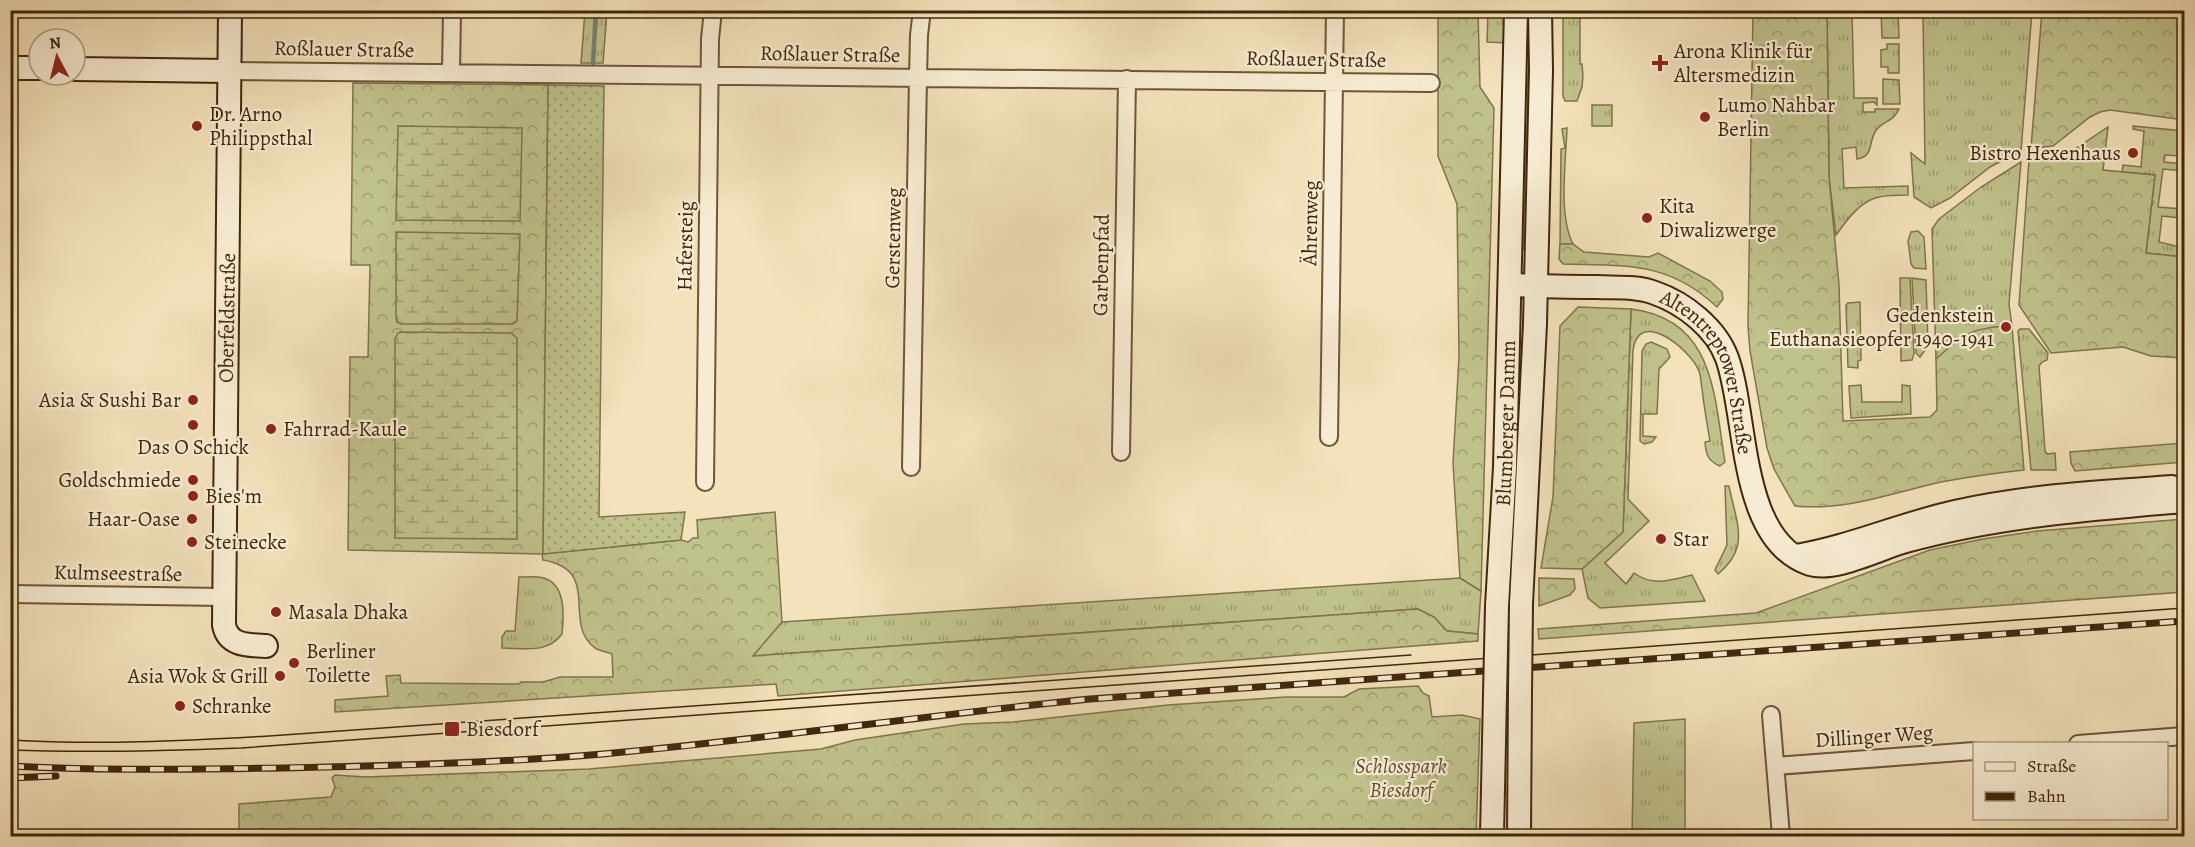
<svg xmlns="http://www.w3.org/2000/svg" width="2195" height="847" font-family="Alegreya,serif">
<style>
.grass{fill:url(#grass-tufts);stroke:#80744c;stroke-width:1.5}
.forest{fill:url(#forest-crowns);stroke:#80744c;stroke-width:1.5}
.wetland{fill:url(#wetland-marsh);stroke:#80744c;stroke-width:1.5}
.garden{fill:url(#garden-dots);stroke:#80744c;stroke-width:1.5}
.lines{fill:none;stroke-linecap:round;stroke-linejoin:round}
.stream{stroke:#798074;stroke-width:4.5}
.street-casing{stroke:#6d5638;stroke-width:20}
.secondary-casing{stroke:#40270c;stroke-width:26}
.street{stroke:#f7ecd3;stroke-width:16}
.secondary{stroke:#f7ecd3;stroke-width:22}
.tram{stroke:#40270c;stroke-width:1.5}
.rail-casing{stroke:#40270c;stroke-width:7}
.rail{stroke:#f7ecd3;stroke-width:4.5;stroke-dasharray:14;stroke-linecap:butt}
.secondary-bridge-casing{stroke:#40270c;stroke-width:26;stroke-linecap:butt}
.secondary-bridge{stroke:#f7ecd3;stroke-width:22}
.poi-dot{fill:#8f2418;stroke:#f7ecd3;stroke-width:2}
.labels{text-anchor:middle;stroke-width:4.5;stroke-linejoin:round;paint-order:stroke}
.street-label{font-size:21px;fill:#40270c;stroke:#f7ecd3}
.poi-label{font-size:21px;fill:#40270c;stroke:#f7ecd3;text-anchor:start}
.park-label{font-size:21px;font-style:italic;fill:#604e2c;stroke:#f7ecd3}
</style>
<defs>
<pattern id="grass-tufts" width="24" height="20" patternUnits="userSpaceOnUse" patternTransform="scale(1.5)"><rect width="24" height="20" fill="#c0c28c"/><path d="M3 7l-1-3M5 7V3M7 7l1-3M15 17l-1-3M17 17v-4M19 17l1-3" fill="none" stroke="#9d9e71"/></pattern>
<pattern id="forest-crowns" width="20" height="18" patternUnits="userSpaceOnUse" patternTransform="scale(1.5)"><rect width="20" height="18" fill="#c0c28c"/><path d="M2 6a3 3 0 1 1 6 0M12 15a3 3 0 1 1 6 0" fill="none" stroke="#9d9e71"/></pattern>
<pattern id="wetland-marsh" width="20" height="14" patternUnits="userSpaceOnUse" patternTransform="scale(1.5)"><rect width="20" height="14" fill="#c0c28c"/><path d="M1 5h8M5 5V1M11 12h8M15 12V8" fill="none" stroke="#9d9e71"/></pattern>
<pattern id="garden-dots" width="8" height="8" patternUnits="userSpaceOnUse" patternTransform="scale(1.5)"><rect width="8" height="8" fill="#c0c28c"/><path d="M2 2h.1M6 6h.1" fill="none" stroke="#9d9e71" stroke-width="1.8" stroke-linecap="round"/></pattern>
</defs>
<rect width="100%" height="100%" fill="#f3e2bb"/>
<filter id="stains"><feTurbulence type="fractalNoise" baseFrequency=".00333" numOctaves="4"/><feColorMatrix values="0 0 0 0 .2 0 0 0 0 .09 0 0 0 0 .02 0 0 0 .5 -.17"/></filter>
<radialGradient id="worn" r=".72"><stop offset=".6" stop-color="#630" stop-opacity="0"/><stop offset="1" stop-color="#630" stop-opacity=".3"/></radialGradient>
<path class="grass" d="M1533,10L1530,249L1523,250L1528,89L1525,52V11Z
M585,11H607L603,63H581Z
M1488,11H1507V43L1487,42Z
M1563,11H1580V64H1582L1583,76L1582,87L1577,101H1565L1563,96Z
M1827,11H1852L1854,98H1877V105L1874,102L1863,103V112H1875V109H1899C1892,124 1882,120 1875,132C1868,144 1874,156 1857,159L1856,147L1842,149L1844,188L1908,186V195C1899,195 1888,195 1879,197C1861,200 1846,221 1836,235L1829,177Z
M1881,11H1898L1899,38H1882Z
M1923,11H2032L2021,151L1990,167L1950,198L1931,208L1914,197L1911,153L1925,164Z
M1887,44H1899V73H1888V67H1881V50L1887,49Z
M1883,79L1899,80L1900,104H1883Z
M1592,105H1612V126H1592Z
M2133,126L2184,131L2182,156L2165,155L2164,162L2184,164V171L2163,169L2158,207L2183,209L2181,218L2162,216L2159,242L2184,248V257L2146,253L2155,175L2122,172L2123,165L2141,167L2144,131L2133,129Z
M1567,128C1566,162 1558,215 1573,244H1560L1561,149L1565,148L1562,129Z
M2021,162L2009,304L2012,326C1977,327 1962,337 1936,359L1932,229L1939,219L1981,187Z
M1918,231L1924,237L1926,269L1914,268L1911,264L1908,241L1911,232Z
M1900,278H1910L1914,354L1912,360L1901,361Z
M1912,278L1926,280L1928,346L1920,357L1916,353Z
M1860,302L1861,360L1858,361V368L1848,367L1846,305L1848,303Z
M1631,309C1715,319 1714,396 1725,462L1720,466C1708,461 1706,455 1705,442L1710,441C1707,424 1704,407 1702,389C1701,384 1701,376 1699,371C1691,350 1638,306 1633,351L1628,499L1649,521L1605,563L1626,584L1634,573C1653,587 1671,580 1692,575L1705,601L1600,608L1588,598L1582,569L1623,532Z
M2020,329H2029L2048,353L2047,360L2042,362L2039,366L2045,451L2047,454L2055,453L2056,470H2031L2018,331Z
M1651,342L1667,349L1670,357L1659,369L1657,414H1643V436L1656,437L1652,442L1644,444L1640,441L1642,351L1646,344Z
M1861,385L1862,402H1902V385L1910,386L1911,414L1851,418L1849,386Z
M1725,486H1729C1736,522 1751,547 1718,574L1715,570L1727,545Z
M519,577C527,577 536,576 544,578C566,585 564,615 562,634C547,654 525,648 502,648V637L506,631H515Z
M1460,578L1481,591L1478,634L1447,631L1434,617L1418,609L752,656L782,622Z
M1685,719V836H1632L1634,723Z"/>
<path class="forest" d="M1438,11H1478L1480,87L1494,108L1481,591L1460,578L1453,463L1459,357L1457,204L1438,156Z
M1753,11H1827L1829,177L1839,285L1843,421L1930,417L1937,410L1936,359C1965,333 1972,327 2012,326L2024,470C1996,473 1968,477 1941,482C1892,493 1846,511 1795,506L1774,469L1767,448L1750,351L1748,326Z
M2042,11H2184V120L2110,110L2100,112L2090,117L2053,146L2031,148Z
M353,83L548,85L543,554L681,540L688,542L693,538H698L697,520L775,512L782,622L753,656L1418,609L1434,617L1447,631L1478,634V641L778,696L776,684L335,712V700L388,696L386,676L400,675L401,683L519,684L521,682H543L560,677H613L612,654C607,652 600,651 595,648C561,623 603,570 543,560L542,554L348,550L350,357H368L370,265H351Z
M2108,127L2103,170L2155,175L2146,253L2184,257V358L2151,356L2123,347L2051,353L2019,305L2029,160L2063,157Z
M1560,244H1573L1584,252L1649,257L1658,253L1710,281L1722,292L1723,299L1717,307C1668,261 1626,266 1563,264L1559,259Z
M1578,307L1631,309L1623,532L1582,569L1541,568L1553,497L1560,326Z
M2184,443V462L2075,471L2071,463L2070,452Z
M2184,519V592L1539,639L1538,629L1756,613L1930,550L1983,539L2037,531Z
M1539,578L1574,579L1575,589L1570,595L1539,606Z
M1418,686L1423,693L1429,696L1432,717L1462,715L1480,719L1476,836H239V804L331,797L335,787L332,778L335,775L366,777L589,769L821,749L855,740L964,724L1013,722L1168,705L1286,697H1344L1359,689Z"/>
<path class="wetland" d="M398,126L522,128L520,221L396,220Z
M396,232L520,234L517,321L512,324H401L397,322L396,318Z
M401,332L511,333L517,338V539L395,538V339L398,333Z"/>
<path class="garden" d="M548,85L604,86L599,517L685,512L681,540L543,554Z"/>
<g class="lines">
<path class="stream" d="M593,63L596,10"/>
<g class="street-casing">
<path id="street" d="M229,71L1431,83
M451,73L452,10
M1329,437L1335,10
M1121,452L1127,79
M911,467L918,77L919,35L922,10
M705,482L710,39L713,10
M10,594L224,597
M1771,715L1781,836
M2078,744L2184,736
M1776,766L1974,751"/>
</g>
<g class="secondary-casing">
<g id="secondary">
<path d="M230,10L224,625C228,646 248,645 266,646"/>
<path d="M10,68H39"/>
<path d="M75,69L229,71"/>
<path id="s1" d="M1510,285C1539,286 1568,287 1597,287C1616,288 1637,286 1655,293C1684,303 1716,328 1727,358C1748,416 1738,540 1810,564C1835,572 1880,548 1906,541C1998,516 2090,509 2184,501"/>
<path d="M1796,556C1850,547 1901,524 1955,512C2026,496 2099,492 2172,487"/>
<path d="M1521,604L1535,324L1541,70L1540,10"/>
<path id="s2" d="M1497,606L1505,467L1516,10"/>
<path d="M1492,836L1495,695"/>
<path d="M1519,836L1520,693"/>
</g>
</g>
<use href="#street" class="street"/>
<use href="#secondary" class="secondary"/>
<path class="tram" d="M10,740C97,745 183,741 269,736L1411,655
M10,750C88,753 164,751 241,748L2184,608"/>
<g class="rail-casing">
<path id="rail" d="M10,766C101,771 192,769 283,768C389,766 497,763 603,754C766,739 928,715 1090,699L2184,621
M10,778L56,776"/>
</g>
<use href="#rail" class="rail"/>
<g class="secondary-bridge-casing">
<path id="secondary-bridge" d="M1520,693L1521,604
M1495,695L1497,606"/>
</g>
<use href="#secondary-bridge" class="secondary-bridge"/>
</g>
<g class="poi-dot">
<path d="M1657 54h6v6h6v6h-6v6h-6v-6h-6v-6h6z"/>
<circle cx="1705" cy="117" r="6"/>
<circle cx="197" cy="126" r="6"/>
<circle cx="2133" cy="153" r="6"/>
<circle cx="1647" cy="218" r="6"/>
<circle cx="2006" cy="327" r="6"/>
<circle cx="193" cy="400" r="6"/>
<circle cx="193" cy="425" r="6"/>
<circle cx="271" cy="429" r="6"/>
<circle cx="193" cy="480" r="6"/>
<circle cx="193" cy="496" r="6"/>
<circle cx="192" cy="519" r="6"/>
<circle cx="1661" cy="539" r="6"/>
<circle cx="192" cy="542" r="6"/>
<circle cx="276" cy="612" r="6"/>
<circle cx="294" cy="663" r="6"/>
<circle cx="280" cy="676" r="6"/>
<circle cx="180" cy="706" r="6"/>
<rect x="444" y="721" width="16" height="16" rx="3"/>
</g>
<g class="labels">
<g class="street-label">
<text transform="translate(344 49) rotate(1)" y="7">Roßlauer Straße</text>
<text transform="translate(830 54) rotate(1)" y="7">Roßlauer Straße</text>
<text transform="translate(1316 59) rotate(1)" y="7">Roßlauer Straße</text>
<text transform="translate(1310 223) rotate(-89)" y="7">Ährenweg</text>
<text transform="translate(893 238) rotate(-89)" y="7">Gerstenweg</text>
<text transform="translate(685 246) rotate(-89)" y="7">Hafersteig</text>
<text transform="translate(1101 265) rotate(-89)" y="7">Garbenpfad</text>
<text transform="translate(227 318) rotate(-89)" y="7">Oberfeldstraße</text>
<text dy="7" stroke="none"><textPath href="#s1" startOffset="248">Altentreptower Straße</textPath></text>
<text dy="7" stroke="none"><textPath href="#s2" startOffset="183">Blumberger Damm</textPath></text>
<text transform="translate(118 573) rotate(1)" y="7">Kulmseestraße</text>
<text transform="translate(1874 736) rotate(-4)" y="7">Dillinger Weg</text>
</g>
<g class="poi-label">
<text x="1674" y="58">Arona Klinik für<tspan x="1674" dy="24">Altersmedizin</tspan></text>
<text x="1717" y="112">Lumo Nahbar<tspan x="1717" dy="24">Berlin</tspan></text>
<text x="209" y="121">Dr. Arno<tspan x="209" dy="24">Philippsthal</tspan></text>
<text x="2121" y="160" text-anchor="end">Bistro Hexenhaus</text>
<text x="1659" y="213">Kita<tspan x="1659" dy="24">Diwalizwerge</tspan></text>
<text x="1994" y="322" text-anchor="end">Gedenkstein<tspan x="1994" dy="24">Euthanasieopfer 1940-1941</tspan></text>
<text x="181" y="407" text-anchor="end">Asia &amp; Sushi Bar</text>
<text x="283" y="436">Fahrrad-Kaule</text>
<text x="193" y="454" text-anchor="middle">Das O Schick</text>
<text x="181" y="487" text-anchor="end">Goldschmiede</text>
<text x="205" y="503">Bies'm</text>
<text x="180" y="526" text-anchor="end">Haar-Oase</text>
<text x="1673" y="546">Star</text>
<text x="204" y="549">Steinecke</text>
<text x="288" y="619">Masala Dhaka</text>
<text x="306" y="658">Berliner<tspan x="306" dy="24">Toilette</tspan></text>
<text x="268" y="683" text-anchor="end">Asia Wok &amp; Grill</text>
<text x="192" y="713">Schranke</text>
<text x="466" y="736">Biesdorf</text>
</g>
<g class="park-label">
<text x="1401" y="773">Schlosspark<tspan x="1401" dy="24">Biesdorf</tspan></text>
</g>
</g>
<rect width="2195" height="847" fill="none" stroke="#f3e2bb" stroke-width="36"/>
<rect x="12" y="12" width="2171" height="823" fill="none" stroke="#40270c" stroke-width="3"/>
<rect x="18" y="18" width="2159" height="811" fill="none" stroke="#40270c" stroke-width="1.5"/>
<rect x="1973" y="742" width="195" height="78" fill="#f7ecd3" stroke="#ae9d83" stroke-width="1.5"/>
<rect x="1985" y="762" width="30" height="9" fill="#f7ecd3" stroke="#ae9d83" stroke-width="1.5"/>
<text x="2027" y="772" font-size="18" fill="#40270c">Straße</text>
<rect x="1985" y="792" width="30" height="9" fill="#40270c" stroke="#ae9d83" stroke-width="1.5"/>
<text x="2027" y="802" font-size="18" fill="#40270c">Bahn</text>
<g transform="translate(57 57) rotate(353)"><circle r="28" fill="#f7ecd3" stroke="#ae9d83" stroke-width="1.5"/>
<path d="M0-4.5L10 22L0 15L-10 22Z" fill="#8f2418"/>
<text y="-9" font-size="16" font-weight="bold" text-anchor="middle" fill="#40270c">N</text>
</g>
<rect width="100%" height="100%" filter="url(#stains)"/>
<rect width="100%" height="100%" fill="url(#worn)"/>
</svg>
